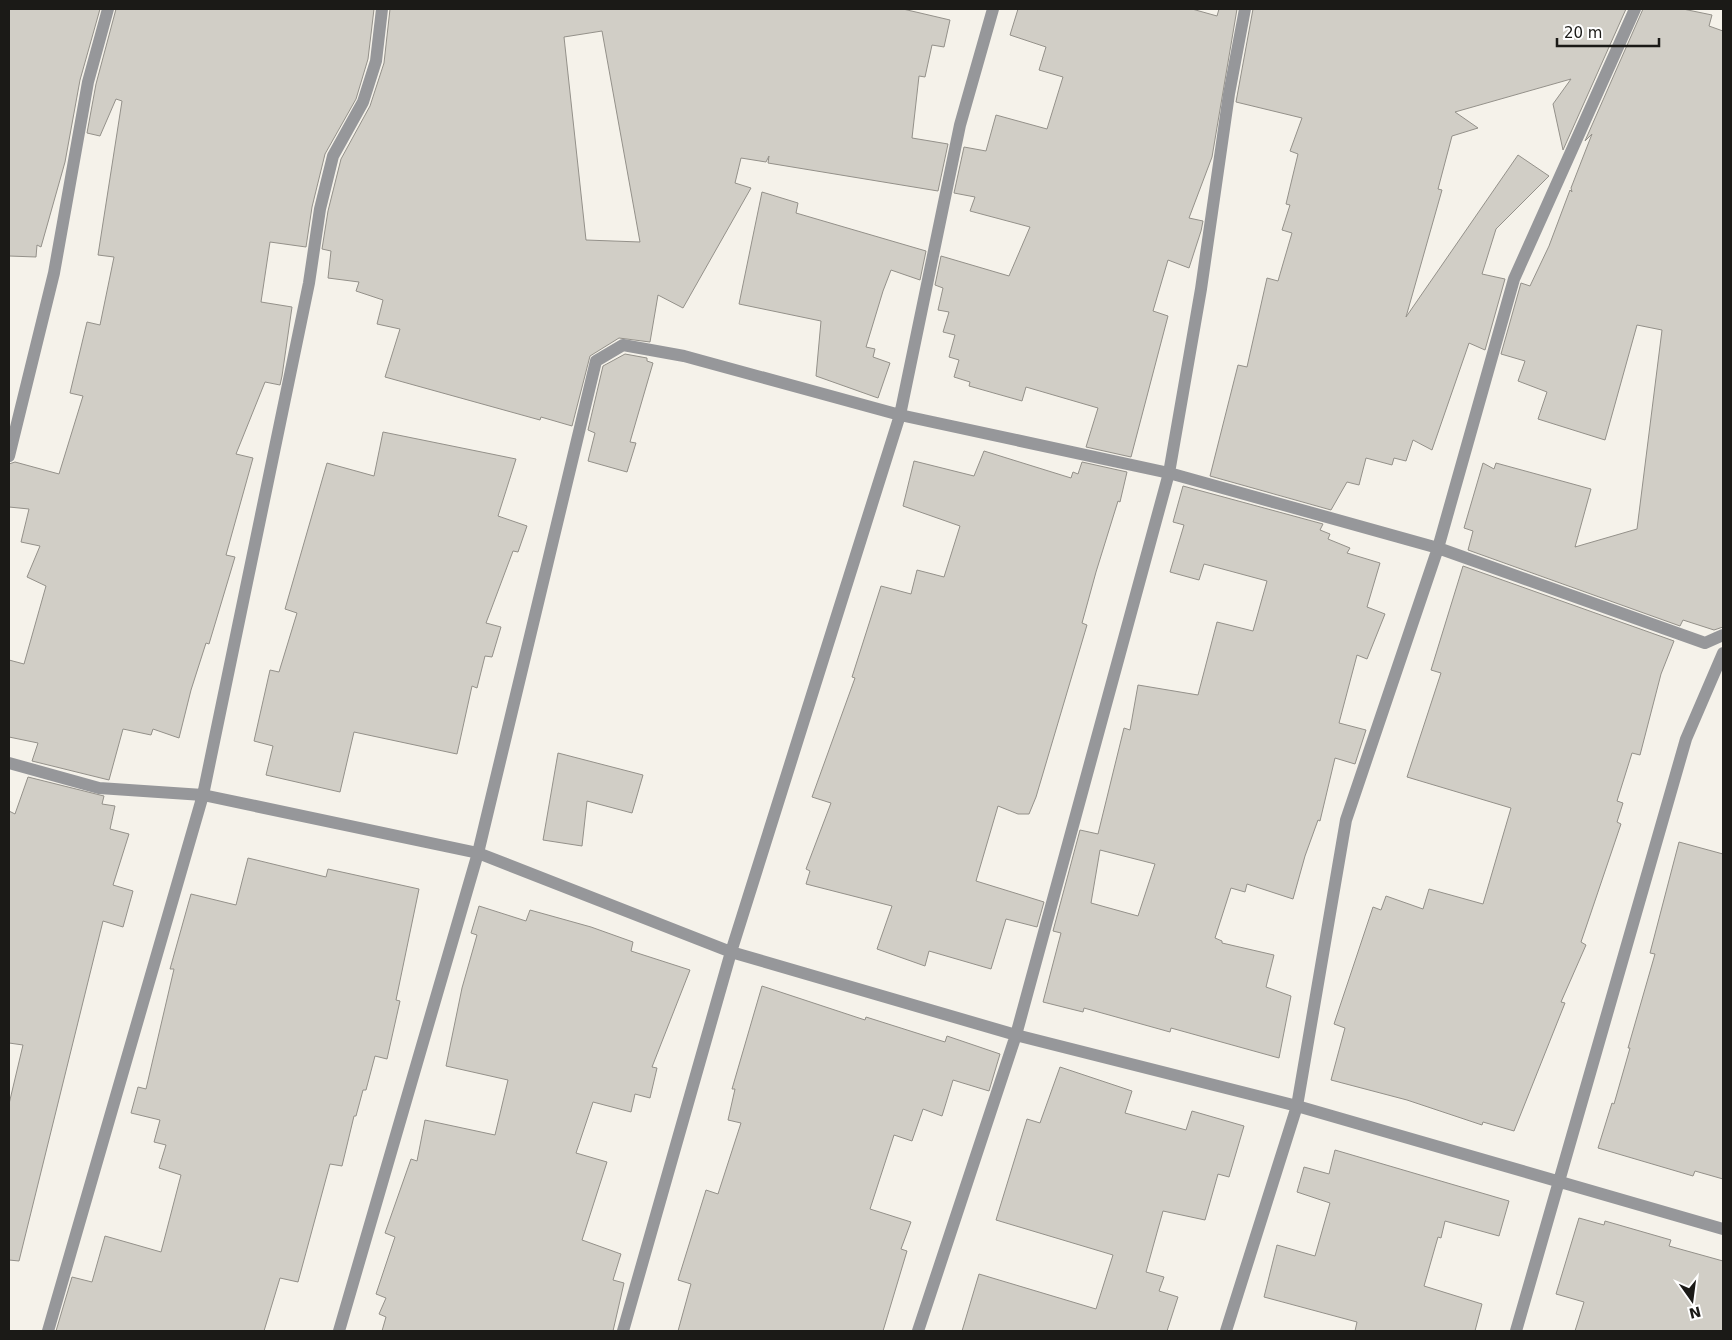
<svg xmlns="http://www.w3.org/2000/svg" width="1732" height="1340" font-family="'DejaVu Sans',sans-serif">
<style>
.building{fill:#d1cec6;stroke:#94918a;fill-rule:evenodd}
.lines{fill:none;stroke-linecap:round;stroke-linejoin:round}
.minor{stroke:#96979a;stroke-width:12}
</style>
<rect width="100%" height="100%" fill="#f5f2ea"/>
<path class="building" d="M9,9H100L80,80L65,162L41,247L37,245L36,257L9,256Z
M116,9H374L368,59L356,99L325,154L312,207L306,247L270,242L261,302L292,307L282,376L280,385L265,382L236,454L253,458L226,555L235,557L209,644L206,643L191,690L179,738L153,729L151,735L123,729L109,780L32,761L38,743L9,737V660L24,664L46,586L27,577L40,546L21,542L29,509L9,507V464L15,462L59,474L83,396L70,393L87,322L100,325L114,257L98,255L122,101L116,99L100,136L87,133L96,84Z
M390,9H903L950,20L944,47L932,45L925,77L919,76L912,138L948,144L938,191L768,163L769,156L766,162L741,158L735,183L751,188L683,308L658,295L650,342L619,338L590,356L572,426L541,417L540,420L385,377L400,329L377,324L383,300L356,291L359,282L328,278L331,251L322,249L328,211L341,159L370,106L384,63ZM602,31L640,242L586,240L564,37Z
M1018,9H1192L1217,16L1219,9H1237L1212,157L1189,218L1203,221L1201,231L1189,268L1168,260L1153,311L1168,316L1131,457L1086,447L1098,408L1026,387L1022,401L969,386L970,382L954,377L959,360L949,357L955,335L943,332L949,312L938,310L943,288L935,285L941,256L1009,276L1030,227L970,211L975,197L954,193L964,147L986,151L996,115L1047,129L1063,77L1039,70L1046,47L1010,35Z
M1253,9H1626L1563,150L1553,104L1571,79L1455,112L1478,128L1452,136L1438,189L1442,190L1406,317L1518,155L1549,176L1496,229L1482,274L1505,279L1485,350L1469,343L1432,450L1413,440L1406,461L1394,458L1392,465L1366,458L1359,485L1347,482L1331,510L1210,476L1238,365L1247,367L1267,278L1278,281L1292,233L1282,230L1290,205L1286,204L1298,154L1290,151L1302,118L1236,102Z
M1643,9H1683L1712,15L1709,26L1723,31V627L1714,630L1683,620L1680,626L1468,550L1473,531L1464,528L1483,463L1494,469L1496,463L1591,489L1575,547L1637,529L1662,330L1637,325L1605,440L1538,419L1547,392L1518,381L1525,361L1501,354L1521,283L1530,286L1549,246L1570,190L1572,192L1571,188L1592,134L1585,141Z
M762,192L798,203L796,213L926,251L920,280L891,270L883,291L866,347L875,349L873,357L890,363L878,398L816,376L821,321L739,304Z
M625,354L647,358V361L653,363L630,442L636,443L627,472L588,461L595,433L588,430L603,366Z
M383,432L516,459L498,516L527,526L518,552L513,551L486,623L501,627L492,657L485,656L477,688L472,686L457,754L354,732L340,792L266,775L273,746L254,741L270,670L279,672L297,613L285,609L327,463L374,476Z
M984,451L1071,478L1073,472L1078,474L1082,462L1127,472L1120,502L1118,501L1096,572L1082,623L1087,625L1036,797L1029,814H1018L998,806L976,881L1044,902L1037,927L1006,919L991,969L929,951L925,966L877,949L892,906L806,884L810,871L806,869L831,803L812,797L855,678L852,677L881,586L911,594L917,570L944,577L960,526L903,506L914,461L974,476Z
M1183,486L1323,524L1320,530L1330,534L1328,539L1350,548L1347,553L1380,563L1367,607L1385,614L1367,659L1357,655L1339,723L1366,730L1355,764L1335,758L1320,821L1318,820L1305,856L1293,899L1247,884L1245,892L1231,888L1215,938L1222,941V943L1274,955L1266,987L1291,996L1279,1058L1171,1028L1170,1032L1084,1008L1083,1012L1043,1002L1061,933L1053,931L1080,830L1098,834L1124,728L1130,730L1138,685L1198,695L1217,622L1253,631L1267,581L1204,564L1199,580L1170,572L1184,525L1173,522ZM1100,850L1155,864L1138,916L1091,903Z
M1463,566L1674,641L1661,674L1640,755L1632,753L1617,801L1623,803L1617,822L1621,824L1581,942L1586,945L1561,1002L1565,1003L1514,1131L1483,1122L1482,1125L1407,1100L1331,1080L1345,1028L1334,1024L1373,907L1381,910L1386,896L1423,909L1429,889L1483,904L1511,808L1407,777L1441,673L1431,670Z
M558,753L643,775L632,813L587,801L582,846L543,840Z
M28,777L104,796L102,804L115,806L110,829L129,834L113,885L133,891L123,927L103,921L19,1261L9,1260V1104L23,1045L9,1043V811L15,814Z
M1679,842L1723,854V1179L1695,1171L1693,1176L1598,1148L1612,1103L1614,1104L1630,1048H1628L1655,954L1650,953Z
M248,858L326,877L328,869L419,889L396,1000L400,1001L387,1059L375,1056L366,1090H363L356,1116H354L342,1166L330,1164L298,1282L280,1278L264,1331H56L72,1277L92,1282L105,1236L161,1252L181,1175L159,1168L166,1145L154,1142L160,1120L131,1113L138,1087L146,1089L174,969H170L191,894L236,905Z
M479,906L526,921L530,910L591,927L633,942L631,951L690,970L652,1067L657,1068L650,1098L635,1094L631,1112L593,1102L576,1153L607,1162L582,1240L621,1254L613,1280L624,1283L613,1331H382L386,1317L379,1314L386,1298L376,1294L395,1237L385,1233L411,1159L417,1161L425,1120L495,1135L508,1080L446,1066L462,988L477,935L471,933Z
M762,986L865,1020L866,1017L945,1042L947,1036L1000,1054L989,1091L953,1080L942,1116L923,1109L912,1141L894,1135L870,1209L911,1222L901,1249L907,1251L883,1331H678L691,1284L678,1280L706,1190L718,1194L741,1123L728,1120L735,1089H732Z
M1060,1067L1132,1091L1125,1113L1186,1130L1192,1111L1244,1126L1229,1177L1218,1174L1205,1220L1163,1211L1146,1272L1164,1277L1159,1291L1178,1297L1167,1331H962L979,1274L1096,1309L1113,1255L996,1220L1027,1119L1040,1123Z
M1335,1150L1509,1201L1499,1236L1445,1221L1441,1238L1438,1237L1424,1286L1482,1304L1475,1331H1355L1357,1322L1264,1297L1277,1245L1315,1256L1330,1203L1297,1192L1304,1167L1329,1174Z
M1579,1218L1604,1225L1605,1221L1671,1240L1669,1246L1723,1261V1331H1575L1584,1302L1556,1294Z"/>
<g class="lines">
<path class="minor" d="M9,456L54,273L88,82L108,9
M9,763L99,788L203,795L478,853L731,952L1016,1035L1297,1106L1723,1229
M48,1331L203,795L309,283L320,209L333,156L363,102L376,61L382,9
M339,1331L478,853L596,361L623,345L684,356L900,415L1169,473L1438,548L1705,643L1723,635
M623,1331L731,952L900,415L960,125L993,9
M918,1331L1016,1035L1169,473L1201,289L1229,94L1245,9
M1226,1331L1297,1106L1346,820L1438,548L1514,279L1635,9
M1516,1331L1686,739L1723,653"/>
</g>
<rect width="1732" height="1340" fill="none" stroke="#1b1a17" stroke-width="20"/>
<g transform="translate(1692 1300) rotate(166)" stroke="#ffffff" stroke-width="4" paint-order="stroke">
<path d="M0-4L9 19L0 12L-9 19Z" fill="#1b1a17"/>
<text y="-8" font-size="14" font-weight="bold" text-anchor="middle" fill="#1b1a17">N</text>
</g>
<path d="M1557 38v8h102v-8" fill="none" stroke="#1b1a17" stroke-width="2.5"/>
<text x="1564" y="38" font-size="15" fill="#1b1a17" stroke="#ffffff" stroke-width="4" paint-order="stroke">20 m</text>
</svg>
